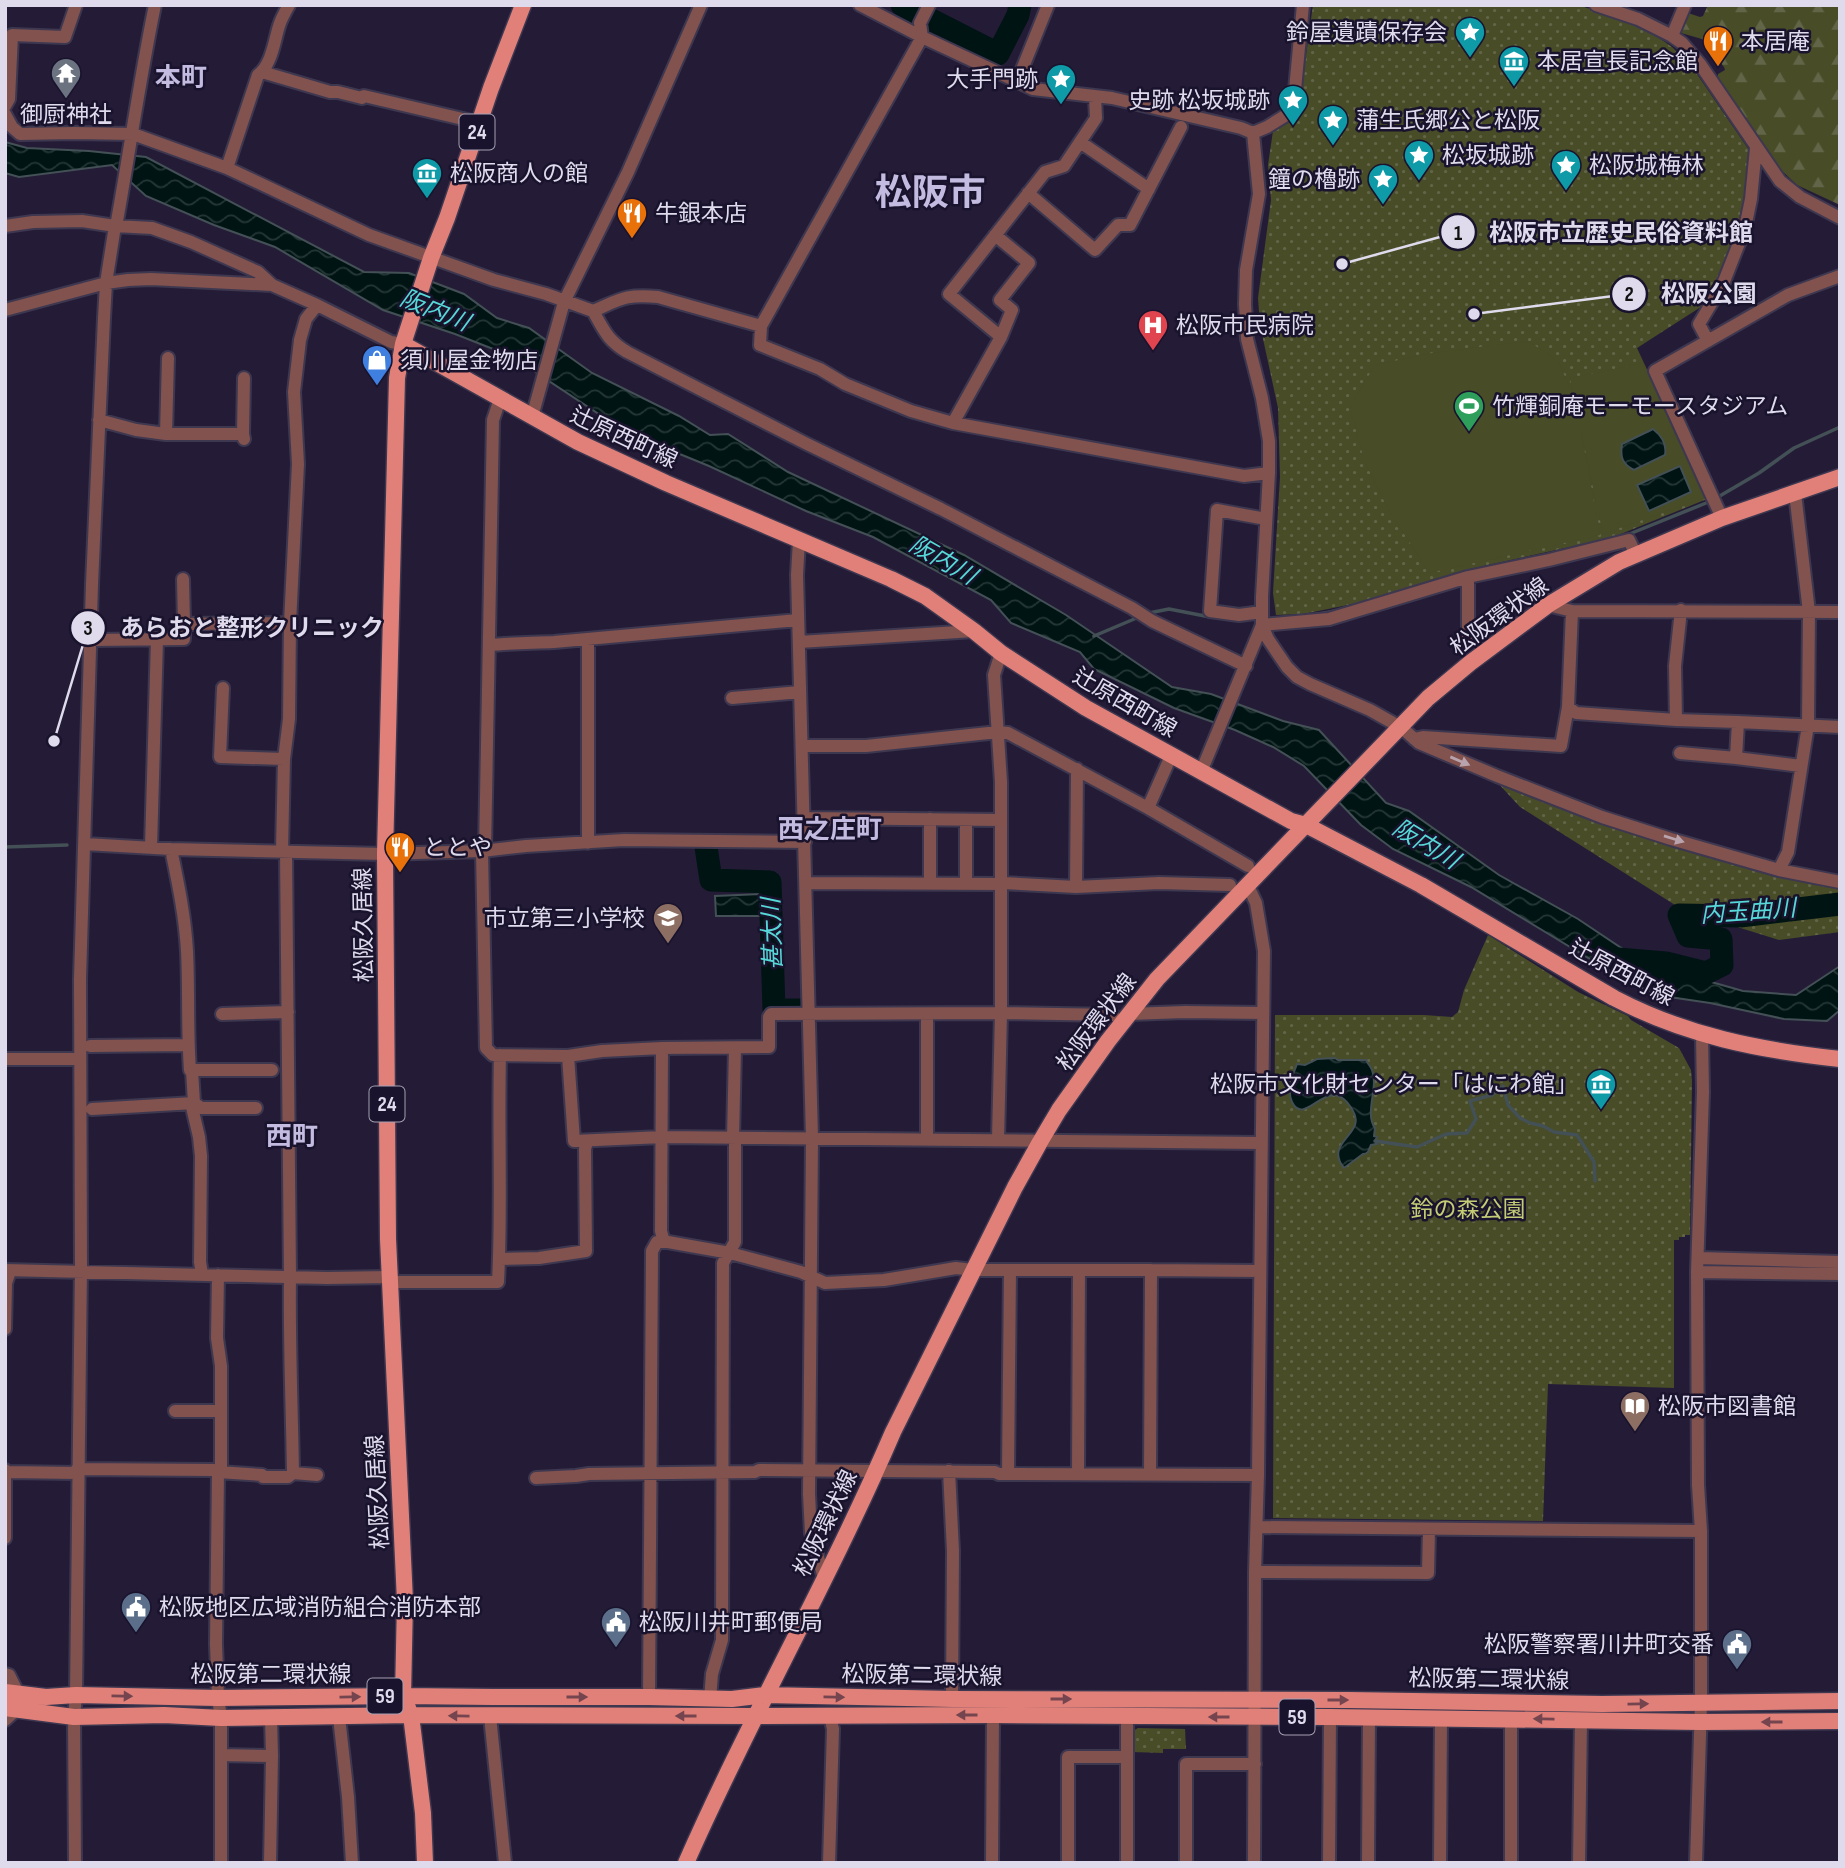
<svg xmlns="http://www.w3.org/2000/svg" width="1845" height="1868" font-family="'Sofia Sans Condensed','Noto Sans JP',sans-serif">
<style>
.forest{fill:url(#forest-firs)}
.park{fill:url(#park-dots)}
.pitch{fill:#484c27}
.water{fill:url(#water-waves);stroke:#435055;stroke-width:2}
.lines{fill:none;stroke-linecap:round;stroke-linejoin:round}
.stream{stroke:#435055;stroke-width:3.5}
.river{stroke:#001414;stroke-width:23}
.minor-casing{stroke:#3e3750;stroke-width:16}
.major-casing{stroke:#3e3750;stroke-width:19}
.minor{stroke:#81524e;stroke-width:12}
.major{stroke:#e18079;stroke-width:16}
.oneway{fill:#b9a4ad}
.oneway2{fill:#74444f}
.labels{text-anchor:middle;stroke-width:5;stroke-linejoin:round;paint-order:stroke}
.shield{fill:#1a132d;stroke:#a49fb3;stroke-width:2}
.shield-label{font-size:21px;font-weight:bold;fill:#dfdbed}
.poi-label{font-size:23px;fill:#dfdbed;stroke:#1a132d;text-anchor:start}
.street-label{font-size:23px;fill:#dfdbed;stroke:#1a132d}
.park-label{font-size:23px;fill:#c4cd75;stroke:#1a132d}
.water-label{font-size:24px;font-style:italic;fill:#56d8d8;stroke:#1a132d}
.quarter-label{font-size:26px;font-weight:bold;fill:#c4bce0;stroke:#1a132d}
.town-label{font-size:37px;font-weight:bold;fill:#c4bce0;stroke:#1a132d}
.leader{fill:none;stroke:#dfdbed;stroke-width:2.5}
.callout-dot{fill:#dfdbed;stroke:#1a132d;stroke-width:2.5}
.mark-label{font-size:21px;text-anchor:middle;font-weight:bold;fill:#111}
.callout-label{font-size:24px;text-anchor:middle;font-weight:bold;fill:#dfdbed;stroke:#1a132d;stroke-width:5;stroke-linejoin:round;paint-order:stroke}
</style>
<defs>
<pattern id="forest-firs" width="22" height="20" patternUnits="userSpaceOnUse" patternTransform="scale(1.75)"><rect width="22" height="20" fill="#484c27"/><path d="M5 1l3.5 6h-7zM16 11l3.5 6h-7z" fill="#626547"/></pattern>
<pattern id="park-dots" width="8" height="8" patternUnits="userSpaceOnUse" patternTransform="scale(1.75)"><rect width="8" height="8" fill="#484c27"/><path d="M2 2h.1M6 6h.1" fill="none" stroke="#626547" stroke-width="1.8" stroke-linecap="round"/></pattern>
<pattern id="water-waves" width="16" height="10" patternUnits="userSpaceOnUse" patternTransform="scale(1.75)"><rect width="16" height="10" fill="#001414"/><path d="M0 5q4-4 8 0t8 0" fill="none" stroke="#253636"/></pattern>
</defs>
<rect width="100%" height="100%" fill="#241c37"/>
<path class="forest" d="M1708,5H1840V205L1797,185L1777,166L1718,77V74L1725,70L1724,67L1702,39L1681,33V25L1688,13L1700,17L1703,16Z"/>
<path class="park" d="M1313,5H1578L1642,26L1672,47L1692,67L1749,150L1748,198L1742,229L1720,284L1707,303L1637,348L1707,499L1611,538L1465,570L1363,602L1303,614L1276,615L1273,593L1280,477L1278,408L1260,325L1258,298L1271,200L1268,165L1273,131L1298,112Z
M1496,781L1840,886V932L1779,940L1683,910L1520,807Z
M1488,935L1578,992L1628,1016L1631,1020L1679,1048L1691,1070L1692,1081L1690,1235H1685V1237H1679V1240H1674V1388L1548,1384L1543,1521L1273,1518L1275,1015H1424L1452,1017L1458,1012L1464,990Z
M1138,1728L1185,1729L1186,1749H1163V1753L1133,1752V1731Z"/>
<path class="pitch" d="M1528,341L1558,361L1574,397L1570,378L1643,363L1704,498L1603,534L1580,426L1600,535L1429,573L1387,507L1364,460L1350,407L1375,365L1432,353Z"/>
<path class="water" d="M5,142L27,148L89,151L146,157L364,272L409,273L464,294L497,318L529,328L592,373L679,416L710,435L728,434L788,472L964,555L1066,615L1172,687L1211,694L1283,721L1319,730L1386,803L1409,811L1499,875L1578,919L1626,951L1669,970L1743,991L1796,995L1840,966V1010L1827,1021L1784,1019L1710,1003L1656,995L1613,973L1471,887L1393,849L1361,825L1304,766L1273,747L1235,730L1174,708L1094,669L1080,652L1011,623L991,600L873,537L806,511L709,466L626,432L511,356L455,334L383,310L275,247L214,225L146,196L112,165L19,177L5,173Z
M1653,429C1662,436 1667,444 1665,455L1634,470C1622,464 1620,457 1622,444Z
M1680,466L1691,492L1649,511L1637,485Z
M761,894L762,916H716L715,896Z
M1335,1058L1338,1060H1366C1368,1064 1371,1067 1372,1070C1379,1088 1364,1113 1375,1128L1374,1136L1377,1137L1375,1141L1377,1144L1371,1145C1369,1149 1369,1154 1363,1154L1344,1168C1323,1142 1367,1134 1353,1111C1329,1068 1306,1130 1292,1102C1288,1095 1291,1089 1290,1082L1297,1064L1305,1065L1317,1059Z"/>
<g class="lines">
<path class="stream" d="M1718,497L1759,473L1794,448L1840,427
M1627,535L1711,501
M1149,613L1169,609L1210,617
M1319,614L1335,611
M1094,636L1139,617
M5,847L67,845
M1375,1141L1417,1147L1446,1134L1467,1133L1476,1119L1470,1101L1492,1095L1503,1086L1508,1105L1520,1118L1530,1123L1543,1126L1554,1132L1577,1135L1594,1162L1595,1181"/>
<path class="river" d="M902,5L998,54L1018,15L1020,5
M706,847L711,880L770,882L774,1010H800
M1618,959L1666,963L1706,973L1722,965L1721,939L1688,936L1679,915L1740,916L1840,904"/>
<g class="minor-casing">
<path id="minor" d="M860,5L922,37L1033,89L1112,98L1241,128L1253,133L1259,194L1246,270L1245,304L1247,339L1262,398L1269,441V473L1262,597V625L1268,639L1287,667L1297,677L1310,684L1370,710L1402,728L1419,743L1497,776L1602,817L1671,839L1779,870L1840,882
M929,5L920,23L922,37L761,326L760,345L820,369L845,384L911,411L953,423L1244,476L1269,473
M1596,5L1638,19L1672,36L1682,43L1700,64L1780,181L1800,197L1840,218
M1672,36L1685,5
M262,72L330,92H338L362,98L364,96L480,123
M1017,82L1048,5
M5,106L9,99L12,35L65,37L76,5
M5,114L12,127L20,134L74,133L133,134L227,168L369,235L494,280L546,294L593,311C604,330 607,340 627,352L805,443L941,509L1132,608L1152,621L1246,666
M1253,133L1267,127L1293,111L1303,5
M1080,142L1149,189
M227,168L258,75C272,64 274,42 279,26C281,19 285,12 289,5
M1028,193L1095,250L1118,225H1130L1181,127
M5,226L33,222L82,221L115,226L152,228L191,242L258,272L272,285L317,305L391,342L403,344
M995,235L1029,263L1000,300L1012,310L1001,337
M5,310L106,283L128,280L151,279L272,285
M593,311C621,299 626,294 658,297L761,326
M1708,341L1699,324L1723,284L1745,228L1751,199L1756,148
M532,417L564,302L628,172L701,5
M99,420L136,430L166,434H243L244,439
M953,423L1001,337L949,294L1045,172L1064,166L1096,118L1095,97
M166,434L168,358
M243,434L244,378
M1722,518L1655,371L1788,295L1840,276
M799,540L797,575L812,1138L809,1494L811,1533L824,1578
M183,579L184,624
M1548,605L1572,611L1840,612
M1262,612L1239,615L1210,611L1217,510L1266,519
M588,639V843
M1468,639V577
M91,640L184,639V624L290,623
M799,642L974,631
M489,645C511,643 532,643 554,642L798,620
M223,688L220,757L284,759
M732,698L800,692
M1568,707L1572,611
M1676,720L1675,666L1681,610
M1414,739L1423,737L1561,746L1568,707L1576,713L1676,720L1738,722
M802,746H866L998,732L1008,733L1148,808L1248,866
M1680,753L1736,758
M1801,766L1736,758L1738,722L1840,727
M1201,772L1262,625L1329,619L1468,577L1549,560L1629,540L1636,555
M1148,808L1171,756
M804,818L1001,820
M85,844L171,849L385,854L482,851L526,846L624,840L805,842
M151,847L157,639
M171,849C178,883 185,916 187,951C189,991 187,1030 190,1070H192L194,1103L201,1108H256
M282,851L284,759L289,719L290,623L298,464L294,392L300,340L306,319L317,305
M286,851L290,1277C289,1342 292,1408 293,1473
M482,851L486,1048L493,1055L568,1056L602,1051L662,1048L769,1047V1017L771,1014L1001,1013L1113,1015
M485,851L493,420L500,399
M1779,870L1788,852L1808,725L1809,612L1795,493
M806,883L1002,884
M930,883V819
M1002,883L1076,887L1159,883L1230,885
M966,884V820
M1248,886L1256,903L1264,951L1258,1475L1255,1572L1254,1863
M1076,887L1077,769
M222,1014L288,1012
M1129,1014L1185,1012L1262,1013
M927,1015V1140
M90,1046L188,1045
M662,1048L661,1231L664,1242
M568,1056L574,1141L662,1137L1261,1143
M5,1059H79
M192,1070H272
M191,1103L199,1137L201,1156L200,1262L202,1274
M92,1109L194,1103
M733,1139L735,1048
M998,1140L1001,1013V782L994,675L1001,653
M1698,1258L1840,1262
M500,1259L539,1258L586,1251L585,1149L587,1142
M5,1270L327,1278L390,1277
M1697,1272L1840,1274
M218,1275L217,1338L221,1366V1472
M390,1282H498C502,1207 498,1131 500,1055
M5,1329L6,1283L10,1271
M175,1411H220
M77,1469L214,1470L218,1472L262,1475L263,1477H288L293,1473L317,1475
M5,1470V1538
M949,1471L953,1551L952,1699
M7,1472L77,1473
M218,1472L216,1644L218,1698L221,1718V1863
M1008,1474L1010,1270
M1078,1474L1079,1270
M1150,1475L1151,1270
M536,1478L576,1476L589,1474L755,1472L759,1470L995,1472L999,1474L1258,1475
M1257,1527L1701,1531
M1255,1572L1428,1573L1429,1530
M5,1674L9,1675L19,1695
M649,1697L652,1251L657,1242H668L730,1253L801,1272L825,1283L884,1280L956,1268L973,1270H1151L1260,1271
M710,1699L712,1674L722,1640L723,1263L735,1242V1139
M490,1716L505,1863
M339,1717L348,1797L352,1863
M1127,1717V1863
M5,1720L16,1710
M221,1755L272,1756
M75,1863L74,1717L76,1695L81,1265L80,979L92,584L104,318L106,283L115,226L117,221C130,149 140,77 155,5
M270,1863L272,1756L271,1717
M829,1863L833,1729L830,1716
M992,1863L993,1715
M1068,1863V1757H1127
M1186,1863V1764H1255
M1329,1863L1330,1717
M1368,1863L1369,1718
M1440,1863L1441,1718
M1511,1863V1719
M1579,1863L1581,1720
M1696,1863L1701,1703V1531L1698,1485L1697,1272L1703,1092L1702,1035"/>
</g>
<g class="major-casing">
<path id="major" d="M403,344L578,442L666,483L891,579L925,596L974,631L1001,653L1086,708L1291,821L1306,825L1421,885L1614,998C1687,1036 1758,1050 1840,1059
M5,1692L46,1697L76,1695L218,1698L403,1696L493,1697H649L732,1699L765,1695L952,1699L1348,1700L1602,1704L1840,1701
M5,1708L74,1717L164,1715L221,1718L411,1715L754,1716L993,1715L1330,1717L1701,1722L1840,1721
M425,1863L423,1813L411,1715L403,1696L405,1601L388,1239L385,854L397,378L403,344L431,258L447,218L491,88L523,5
M686,1863C750,1717 830,1579 893,1432L1015,1187L1040,1142L1059,1110L1108,1041L1157,979L1428,698L1470,663L1548,605L1619,562L1722,518L1840,477"/>
</g>
<use href="#minor" class="minor"/>
<use href="#major" class="major"/>
</g>
<defs><path id="oneway-solid" d="M-6-.8H1V-3.2L6.5 0L1 3.2V.8H-6Z" transform="scale(1.75)"/></defs>
<g class="oneway">
<use href="#oneway-solid" transform="translate(1460 761) rotate(23)"/>
<use href="#oneway-solid" transform="translate(1674 839) rotate(17)"/>
</g>
<g class="oneway2">
<use href="#oneway-solid" transform="translate(122 1696) rotate(1)"/>
<use href="#oneway-solid" transform="translate(350 1697) rotate(-1)"/>
<use href="#oneway-solid" transform="translate(577 1697)"/>
<use href="#oneway-solid" transform="translate(834 1697) rotate(1)"/>
<use href="#oneway-solid" transform="translate(1061 1699)"/>
<use href="#oneway-solid" transform="translate(1338 1700)"/>
<use href="#oneway-solid" transform="translate(1638 1704) rotate(-1)"/>
<use href="#oneway-solid" transform="translate(967 1715) rotate(180)"/>
<use href="#oneway-solid" transform="translate(459 1716) rotate(-179)"/>
<use href="#oneway-solid" transform="translate(686 1716) rotate(-180)"/>
<use href="#oneway-solid" transform="translate(1219 1717) rotate(180)"/>
<use href="#oneway-solid" transform="translate(1544 1719) rotate(-179)"/>
<use href="#oneway-solid" transform="translate(1772 1722) rotate(180)"/>
</g>
<defs>
<g id="sight-pin" transform="scale(1.575)"><path d="M0 17L-7.5 6A9.5 9.5 0 1 1 7.5 6Z" fill="#0f9aa8" stroke="#1a132d"/><path d="M0-6L1.8-2.2L6-1.7L2.9 1.2L3.7 5.4L0 3.3L-3.7 5.4L-2.9 1.2L-6-1.7L-1.8-2.2Z" fill="#fff"/></g>
<g id="restaurant-pin" transform="scale(1.575)"><path d="M0 17L-7.5 6A9.5 9.5 0 1 1 7.5 6Z" fill="#e8710a" stroke="#1a132d"/><path d="M-5-6h1v4h1v-4h1v4h1v-4h1v5L-1.5 .5V6h-2V.5L-5-1ZM5-6V6H3V1.5H1.5Q1.5-4 5-6Z" fill="#fff"/></g>
<g id="museum-pin" transform="scale(1.575)"><path d="M0 17L-7.5 6A9.5 9.5 0 1 1 7.5 6Z" fill="#0f9aa8" stroke="#1a132d"/><path d="M0-6L6-3V-2H-6V-3ZM-5-1h2V3h-2ZM-1-1h2V3h-2ZM3-1h2V3H3ZM-6 4H6V6H-6Z" fill="#fff"/></g>
<g id="temple-pin" transform="scale(1.575)"><path d="M0 17L-7.5 6A9.5 9.5 0 1 1 7.5 6Z" fill="#6b7280" stroke="#1a132d"/><path d="M0-6L5-2H3V0L6.5 2.5H4V6H1.5V3h-3V6H-4V2.5H-6.5L-3 0V-2H-5Z" fill="#fff"/></g>
<g id="hospital-pin" transform="scale(1.575)"><path d="M0 17L-7.5 6A9.5 9.5 0 1 1 7.5 6Z" fill="#e0444e" stroke="#1a132d"/><path d="M-5-5h3v3.5h4V-5h3V5h-3V1.5h-4V5h-3Z" fill="#fff"/></g>
<g id="shop-pin" transform="scale(1.575)"><path d="M0 17L-7.5 6A9.5 9.5 0 1 1 7.5 6Z" fill="#3f7fe0" stroke="#1a132d"/><path d="M-5-2.5h2.3a2.7 3.5 0 0 1 5.4 0H5L5.5 6h-11ZM-1.5-2.5h3a1.5 2.3 0 0 0-3 0Z" fill="#fff"/></g>
<g id="stadium-pin" transform="scale(1.575)"><path d="M0 17L-7.5 6A9.5 9.5 0 1 1 7.5 6Z" fill="#2e9e5b" stroke="#1a132d"/><path d="M0-5a6.5 5 0 1 0 0 10a6.5 5 0 1 0 0-10ZM-3.5-1.8h7v3.6h-7Z" fill="#fff"/></g>
<g id="school-pin" transform="scale(1.575)"><path d="M0 17L-7.5 6A9.5 9.5 0 1 1 7.5 6Z" fill="#8d6e63" stroke="#1a132d"/><path d="M0-5L7-2L0 1L-7-2ZM-4 1L0 2.5L4 1V4Q0 6-4 4Z" fill="#fff"/></g>
<g id="library-pin" transform="scale(1.575)"><path d="M0 17L-7.5 6A9.5 9.5 0 1 1 7.5 6Z" fill="#8d6e63" stroke="#1a132d"/><path d="M-6-4Q-3-5.5-.7-3.5V5Q-3 3-6 4ZM6-4Q3-5.5 .7-3.5V5Q3 3 6 4Z" fill="#fff"/></g>
<g id="civic-pin" transform="scale(1.575)"><path d="M0 17L-7.5 6A9.5 9.5 0 1 1 7.5 6Z" fill="#5c6f8a" stroke="#1a132d"/><path d="M-.6-6.5H3V-4.5H.6V-3L4-1V1h2V6H-6V1h2V-1L-.6-3ZM-1.2 2.5V6h2.4V2.5Z" fill="#fff"/></g>
</defs>
<g fill-rule="evenodd">
<use href="#sight-pin" x="1470" y="32"/>
<use href="#restaurant-pin" x="1718" y="41"/>
<use href="#museum-pin" x="1514" y="61"/>
<use href="#temple-pin" x="66" y="73"/>
<use href="#sight-pin" x="1061" y="79"/>
<use href="#sight-pin" x="1293" y="100"/>
<use href="#sight-pin" x="1333" y="120"/>
<use href="#sight-pin" x="1419" y="155"/>
<use href="#sight-pin" x="1566" y="165"/>
<use href="#museum-pin" x="427" y="173"/>
<use href="#sight-pin" x="1383" y="179"/>
<use href="#restaurant-pin" x="632" y="213"/>
<use href="#hospital-pin" x="1153" y="325"/>
<use href="#shop-pin" x="377" y="360"/>
<use href="#stadium-pin" x="1469" y="406"/>
<use href="#restaurant-pin" x="400" y="847"/>
<use href="#school-pin" x="668" y="918"/>
<use href="#museum-pin" x="1601" y="1084"/>
<use href="#library-pin" x="1635" y="1406"/>
<use href="#civic-pin" x="136" y="1607"/>
<use href="#civic-pin" x="616" y="1622"/>
<use href="#civic-pin" x="1737" y="1644"/>
</g>
<g class="labels">
<g class="shield">
<rect x="459.5" y="114.5" width="35" height="35" rx="5"/>
<rect x="369.5" y="1086.5" width="35" height="35" rx="5"/>
<rect x="367.5" y="1678.5" width="35" height="35" rx="5"/>
<rect x="1279.5" y="1699.5" width="35" height="35" rx="5"/>
</g>
<g class="shield-label">
<text x="477" y="139">24</text>
<text x="387" y="1111">24</text>
<text x="385" y="1703">59</text>
<text x="1297" y="1724">59</text>
</g>
<g class="poi-label">
<text x="1447" y="40" text-anchor="end">鈴屋遺蹟保存会</text>
<text x="1741" y="49">本居庵</text>
<text x="1537" y="69">本居宣長記念館</text>
<text x="1038" y="87" text-anchor="end">大手門跡</text>
<text x="1270" y="108" text-anchor="end">史跡 松坂城跡</text>
<text x="66" y="122" text-anchor="middle">御厨神社</text>
<text x="1356" y="128">蒲生氏郷公と松阪</text>
<text x="1442" y="163">松坂城跡</text>
<text x="1589" y="173">松阪城梅林</text>
<text x="450" y="181">松阪商人の館</text>
<text x="1360" y="187" text-anchor="end">鐘の櫓跡</text>
<text x="655" y="221">牛銀本店</text>
<text x="1176" y="333">松阪市民病院</text>
<text x="400" y="368">須川屋金物店</text>
<text x="1492" y="414">竹輝銅庵モーモースタジアム</text>
<text x="423" y="855">ととや</text>
<text x="645" y="926" text-anchor="end">市立第三小学校</text>
<text x="1578" y="1092" text-anchor="end">松阪市文化財センター「はにわ館」</text>
<text x="1658" y="1414">松阪市図書館</text>
<text x="159" y="1615">松阪地区広域消防組合消防本部</text>
<text x="639" y="1630">松阪川井町郵便局</text>
<text x="1714" y="1652" text-anchor="end">松阪警察署川井町交番</text>
</g>
<g class="street-label">
<text transform="translate(624 437) rotate(25)" y="8">辻原西町線</text>
<text transform="translate(1499 616) rotate(-36)" y="8">松阪環状線</text>
<text transform="translate(1125 702) rotate(30)" y="8">辻原西町線</text>
<text transform="translate(363 925) rotate(-91)" y="8">松阪久居線</text>
<text transform="translate(1622 972) rotate(28)" y="8">辻原西町線</text>
<text transform="translate(1096 1022) rotate(-53)" y="8">松阪環状線</text>
<text transform="translate(377 1492) rotate(-93)" y="8">松阪久居線</text>
<text transform="translate(825 1523) rotate(-64)" y="8">松阪環状線</text>
<text x="271" y="1682">松阪第二環状線</text>
<text transform="translate(922 1675) rotate(1)" y="8">松阪第二環状線</text>
<text transform="translate(1489 1679) rotate(1)" y="8">松阪第二環状線</text>
</g>
<g class="park-label">
<text x="1468" y="1217">鈴の森公園</text>
</g>
<g class="water-label">
<text transform="translate(435 310) rotate(22)" y="8">阪内川</text>
<text transform="translate(943 560) rotate(30)" y="8">阪内川</text>
<text transform="translate(1426 844) rotate(31)" y="8">阪内川</text>
<text transform="translate(1748 911) rotate(-4)" y="8">内玉曲川</text>
<text transform="translate(772 934) rotate(-92)" y="8">甚太川</text>
</g>
<g class="quarter-label">
<text x="181" y="86">本町</text>
<text x="830" y="838">西之庄町</text>
<text x="292" y="1145">西町</text>
</g>
<g class="town-label">
<text x="930" y="205">松阪市</text>
</g>
</g>
<path class="leader" d="M1342 264L1458 232M1474 314L1629 294M54 741L88 628"/>
<g class="callout-dot">
<circle cx="1342" cy="264" r="7"/>
<circle cx="1474" cy="314" r="7"/>
<circle cx="54" cy="741" r="7"/>
<circle cx="1458" cy="232" r="18"/>
<circle cx="1629" cy="294" r="18"/>
<circle cx="88" cy="628" r="18"/>
</g>
<g class="mark-label">
<text x="1458" y="240">1</text>
<text x="1629" y="301">2</text>
<text x="88" y="635">3</text>
</g>
<g class="callout-label">
<text x="1621" y="241">松阪市立歴史民俗資料館</text>
<text x="1709" y="302">松阪公園</text>
<text x="252" y="636">あらおと整形クリニック</text>
</g>
<rect width="1845" height="1868" fill="none" stroke="#dfdbed" stroke-width="14"/>
</svg>
